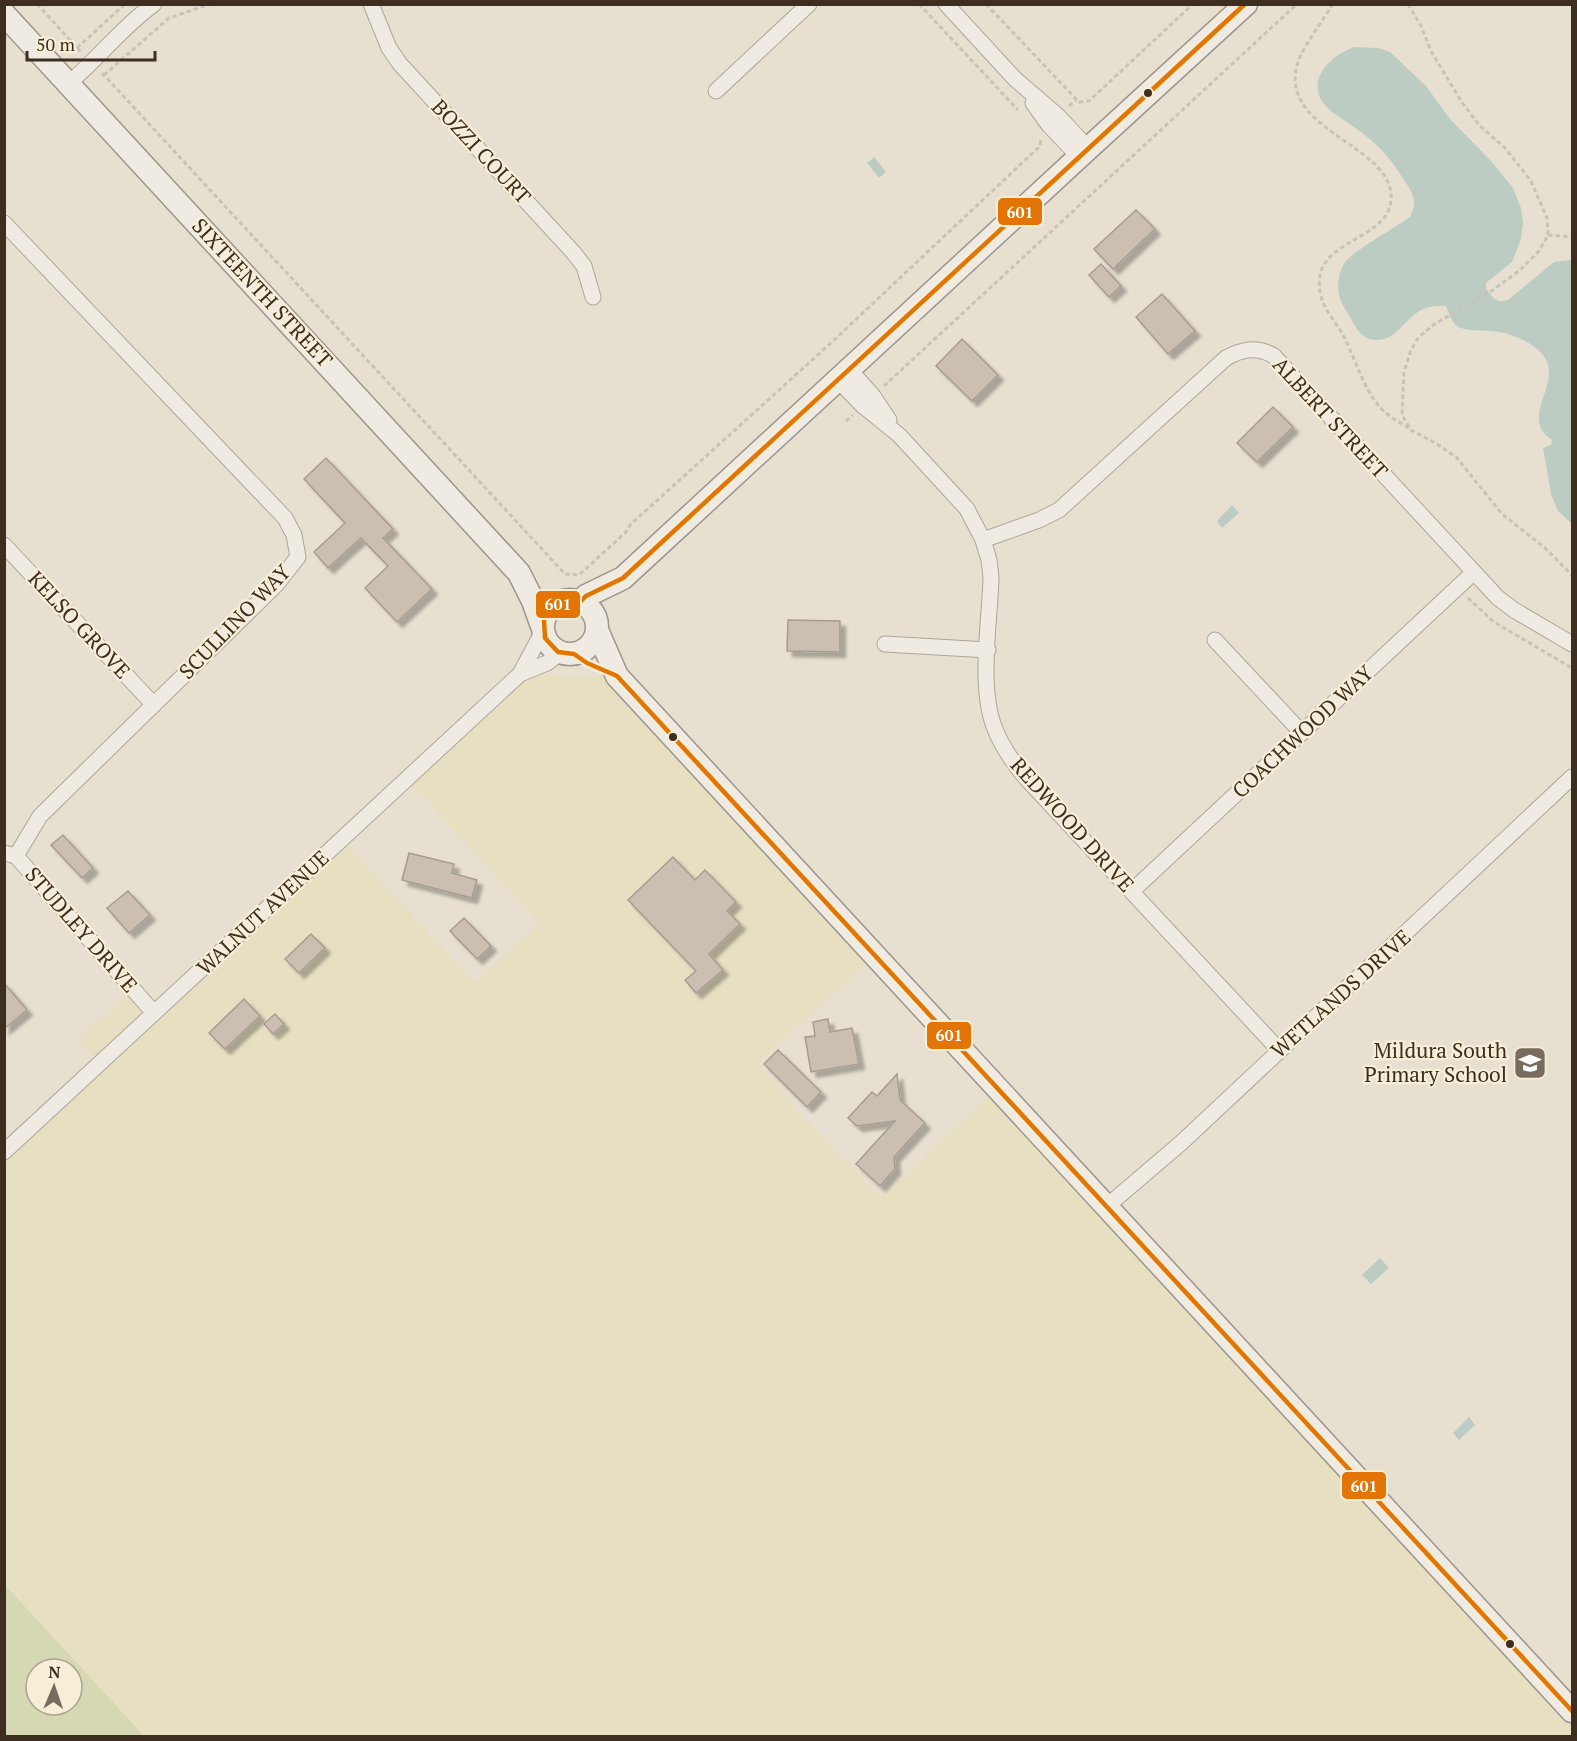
<svg xmlns="http://www.w3.org/2000/svg" width="1577" height="1741" font-family="'PT Serif',serif">
<style>
.farmland{fill:#e6dfc2}
.green{fill:#d6d7b3;fill-rule:evenodd}
.water{fill:#bcccc2}
.building{fill:#cbbfb2;stroke:#a89c90;stroke-width:1.5;filter:url(#shadow)}
.lines{fill:none;stroke-linecap:round;stroke-linejoin:round}
.street-casing{stroke:#ada599;stroke-width:17}
.secondary-casing{stroke:#9c958a;stroke-width:25}
.path{stroke:#c8c2b9;stroke-width:3;stroke-dasharray:4.5 3;stroke-linecap:butt}
.street{stroke:#efebe3;stroke-width:15}
.secondary{stroke:#efebe3;stroke-width:22}
.bus-1-casing{stroke:#f7eed8;stroke-width:9}
.bus-1{stroke:#e27505;stroke-width:4.5}
.bus-dot{fill:#3d2e20;stroke:#f7eed8;stroke-width:2}
.labels{text-anchor:middle;stroke-width:4.5;stroke-linejoin:round;paint-order:stroke}
.street-label{font-size:21px;fill:#3d2e20;stroke:#f7eed8}
.poi-label{font-size:21px;fill:#3d2e20;stroke:#f7eed8;text-anchor:end}
.line-badge{stroke:#f7eed8;stroke-width:2}
.badge-label{font-size:16px;text-anchor:middle;font-weight:bold;fill:#fff}
</style>
<defs>
<filter id="shadow"><feDropShadow dx="5.5" dy="5.5" stdDeviation="1.5" flood-color="#0004"/></filter>
</defs>
<rect width="100%" height="100%" fill="#e7e0d1"/>
<path class="farmland" d="M520,674L617,676L874,955L759,1064L806,1119L880,1197L997,1089L1572,1711V1736H144L5,1585V1152L99,1063L77,1040L139,982L162,1006L342,840L475,982L540,923L406,780Z"/>
<path class="green" d="M5,1585L144,1736H5ZM36,1669H72V1705H36Z"/>
<path class="water" d="M1355,47L1378,48L1390,52L1426,86L1450,119L1491,161L1513,188L1521,208L1523,223L1521,239L1512,262L1486,283V288C1492,297 1496,304 1508,300L1554,262L1572,260V524L1558,511L1551,494L1543,448L1551,445L1552,440C1517,418 1565,383 1543,355C1533,343 1515,335 1499,332C1485,329 1464,334 1454,323C1450,318 1448,311 1446,306C1405,302 1405,341 1375,340C1361,339 1356,328 1350,317C1347,312 1343,306 1341,301C1336,290 1338,271 1346,261C1358,248 1393,229 1410,217C1418,202 1413,193 1404,180C1390,157 1376,142 1354,127C1345,120 1332,114 1325,105C1304,80 1332,54 1355,47Z
M874,157L886,172L879,178L867,163Z
M1232,505L1239,513L1222,528L1217,521Z
M1380,1258L1389,1268L1371,1284L1362,1275Z
M1469,1417L1475,1425L1459,1440L1453,1433Z"/>
<path class="building" d="M1136,210L1155,229L1113,269L1094,249Z
M1101,264L1121,286L1109,297L1089,275Z
M1162,294L1195,331L1168,354L1136,317Z
M962,339L998,375L972,401L936,366Z
M1273,407L1293,427L1257,462L1237,443Z
M326,458L393,529L383,538L432,589L397,622L365,588L388,566L361,538L328,568L314,552L345,523L304,479Z
M788,620L840,621V652L787,651Z
M63,835L93,868L82,878L51,845Z
M409,853L454,864L452,873L477,880L472,898L402,880Z
M673,857L695,880L705,870L736,902L727,911L740,924L709,954L723,970L696,993L685,980L696,971L628,900Z
M128,891L150,915L129,933L107,908Z
M464,918L491,946L477,959L450,931Z
M311,934L325,948L299,973L285,959Z
M4,983L27,1010L4,1029Z
M244,999L260,1016L225,1049L209,1033Z
M275,1014L284,1024L273,1034L264,1024Z
M828,1019L830,1032L852,1028L859,1064L811,1072L805,1037L815,1036L813,1022Z
M778,1050L821,1092L807,1107L764,1064Z
M897,1074L900,1100L925,1123L894,1157L895,1169L880,1186L856,1164L895,1121L857,1126L848,1118L872,1092L877,1096Z"/>
<g class="lines">
<g class="street-casing">
<path id="street" d="M371,4L389,48L400,64L573,252L584,266L593,297
M946,4L1015,79L1058,116L1088,148
M68,84C98,59 122,27 154,4
M716,91L809,4
M1033,103L1048,124L1079,157
M4,223L285,518L294,535L298,557L276,585L40,816L16,856
M849,369L873,396L889,420
M838,380L863,406L899,435L967,509L983,540L989,560L991,577C990,622 978,688 995,729C1002,747 1012,761 1024,776L1279,1050
M983,540L1039,520L1059,510L1226,358C1242,349 1257,346 1274,356L1498,598L1514,610L1572,644
M4,545L154,705
M1215,640L1302,733
M885,644L988,650
M520,674L547,663L560,653
M4,853L16,856L154,1013
M1132,891L1473,573
M4,1152L520,674L543,631
M1106,1207L1181,1143L1572,777"/>
</g>
<g class="secondary-casing">
<path id="secondary" d="M4,14L519,573L533,601L542,626
M543 627a27 27 0 1 1 54 0a27 27 0 1 1-54 0Z
M580,602L586,596L623,578L1079,157L1246,4
M597,630L617,676L1572,1711"/>
</g>
<path class="path" d="M37,4L81,52
M919,4L1018,110
M986,4L1079,102L1089,101L1193,4
M1333,4C1323,20 1306,43 1299,59C1273,128 1385,142 1391,193C1395,236 1334,236 1321,271C1318,281 1319,293 1323,302C1327,313 1336,323 1342,333C1355,357 1362,386 1379,406C1387,416 1399,422 1409,428
M1408,4L1421,26L1431,51L1461,101L1479,125L1505,148L1531,181L1547,218L1548,235L1539,251L1519,271L1490,292L1433,325L1418,338L1411,350L1404,372L1402,415L1411,430L1437,444L1457,458L1502,514L1545,548L1572,575
M77,48L125,4
M102,73L565,574L579,575L625,533L630,525L832,342L1040,146L1041,138
M104,75L169,18L210,4
M1069,106L1076,100
M1548,235L1572,237
M884,386L1297,4
M846,421L853,415
M1468,598L1494,622L1572,668"/>
<use href="#street" class="street"/>
<use href="#secondary" class="secondary"/>
<g class="bus-1-casing">
<path id="bus-1" d="M1245,4L623,578L586,596L580,602L564,601L550,609L544,620L545,638L558,652L574,654L587,663L617,676L1572,1711"/>
</g>
<use href="#bus-1" class="bus-1"/>
</g>
<defs>
<g id="school-square" transform="scale(1.725)"><rect x="-9" y="-9" width="18" height="18" rx="4" fill="#786c5e" stroke="#f7eed8"/><path d="M0-5L7-2L0 1L-7-2ZM-4 1L0 2.5L4 1V4Q0 6-4 4Z" fill="#fff"/></g>
</defs>
<g fill-rule="evenodd">
<use href="#school-square" x="1530" y="1063"/>
</g>
<g class="bus-dot">
<circle cx="1148" cy="93" r="5"/>
<circle cx="673" cy="737" r="5"/>
<circle cx="1510" cy="1644" r="5"/>
</g>
<g class="labels">
<g class="street-label">
<text transform="translate(481 152) rotate(47)" y="7">BOZZI COURT</text>
<text transform="translate(262 293) rotate(47)" y="7">SIXTEENTH STREET</text>
<text transform="translate(1330 418) rotate(47)" y="7">ALBERT STREET</text>
<text transform="translate(235 622) rotate(-46)" y="7">SCULLINO WAY</text>
<text transform="translate(79 625) rotate(47)" y="7">KELSO GROVE</text>
<text transform="translate(1303 732) rotate(-43)" y="7">COACHWOOD WAY</text>
<text transform="translate(1072 825) rotate(48)" y="7">REDWOOD DRIVE</text>
<text transform="translate(263 913) rotate(-43)" y="7">WALNUT AVENUE</text>
<text transform="translate(81 930) rotate(49)" y="7">STUDLEY DRIVE</text>
<text transform="translate(1341 994) rotate(-42)" y="7">WETLANDS DRIVE</text>
</g>
<g class="poi-label">
<text x="1507" y="1058">Mildura South<tspan x="1507" dy="24">Primary School</tspan></text>
</g>
</g>
<g class="line-badge">
<rect x="997" y="197" width="46" height="29" rx="6" fill="#e27505"/>
<rect x="535" y="590" width="46" height="29" rx="6" fill="#e27505"/>
<rect x="926" y="1021" width="46" height="29" rx="6" fill="#e27505"/>
<rect x="1341" y="1471" width="46" height="29" rx="6" fill="#e27505"/>
</g>
<g class="badge-label">
<text x="1020" y="218">601</text>
<text x="558" y="610">601</text>
<text x="949" y="1041">601</text>
<text x="1364" y="1492">601</text>
</g>
<rect width="1577" height="1741" fill="none" stroke="#3d2e20" stroke-width="12"/>
<g transform="translate(54 1687) rotate(2)"><circle r="28" fill="#f7eed8" stroke="#ada18e" stroke-width="1.5"/>
<path d="M0-4.5L10 22L0 15L-10 22Z" fill="#786c5e"/>
<text y="-9" font-size="16" font-weight="bold" text-anchor="middle" fill="#3d2e20">N</text>
</g>
<path d="M27 51v9h128v-9" fill="none" stroke="#3d2e20" stroke-width="3"/>
<text x="36" y="51" font-size="18" fill="#3d2e20" stroke="#f7eed8" stroke-width="4.5" paint-order="stroke">50 m</text>
</svg>
